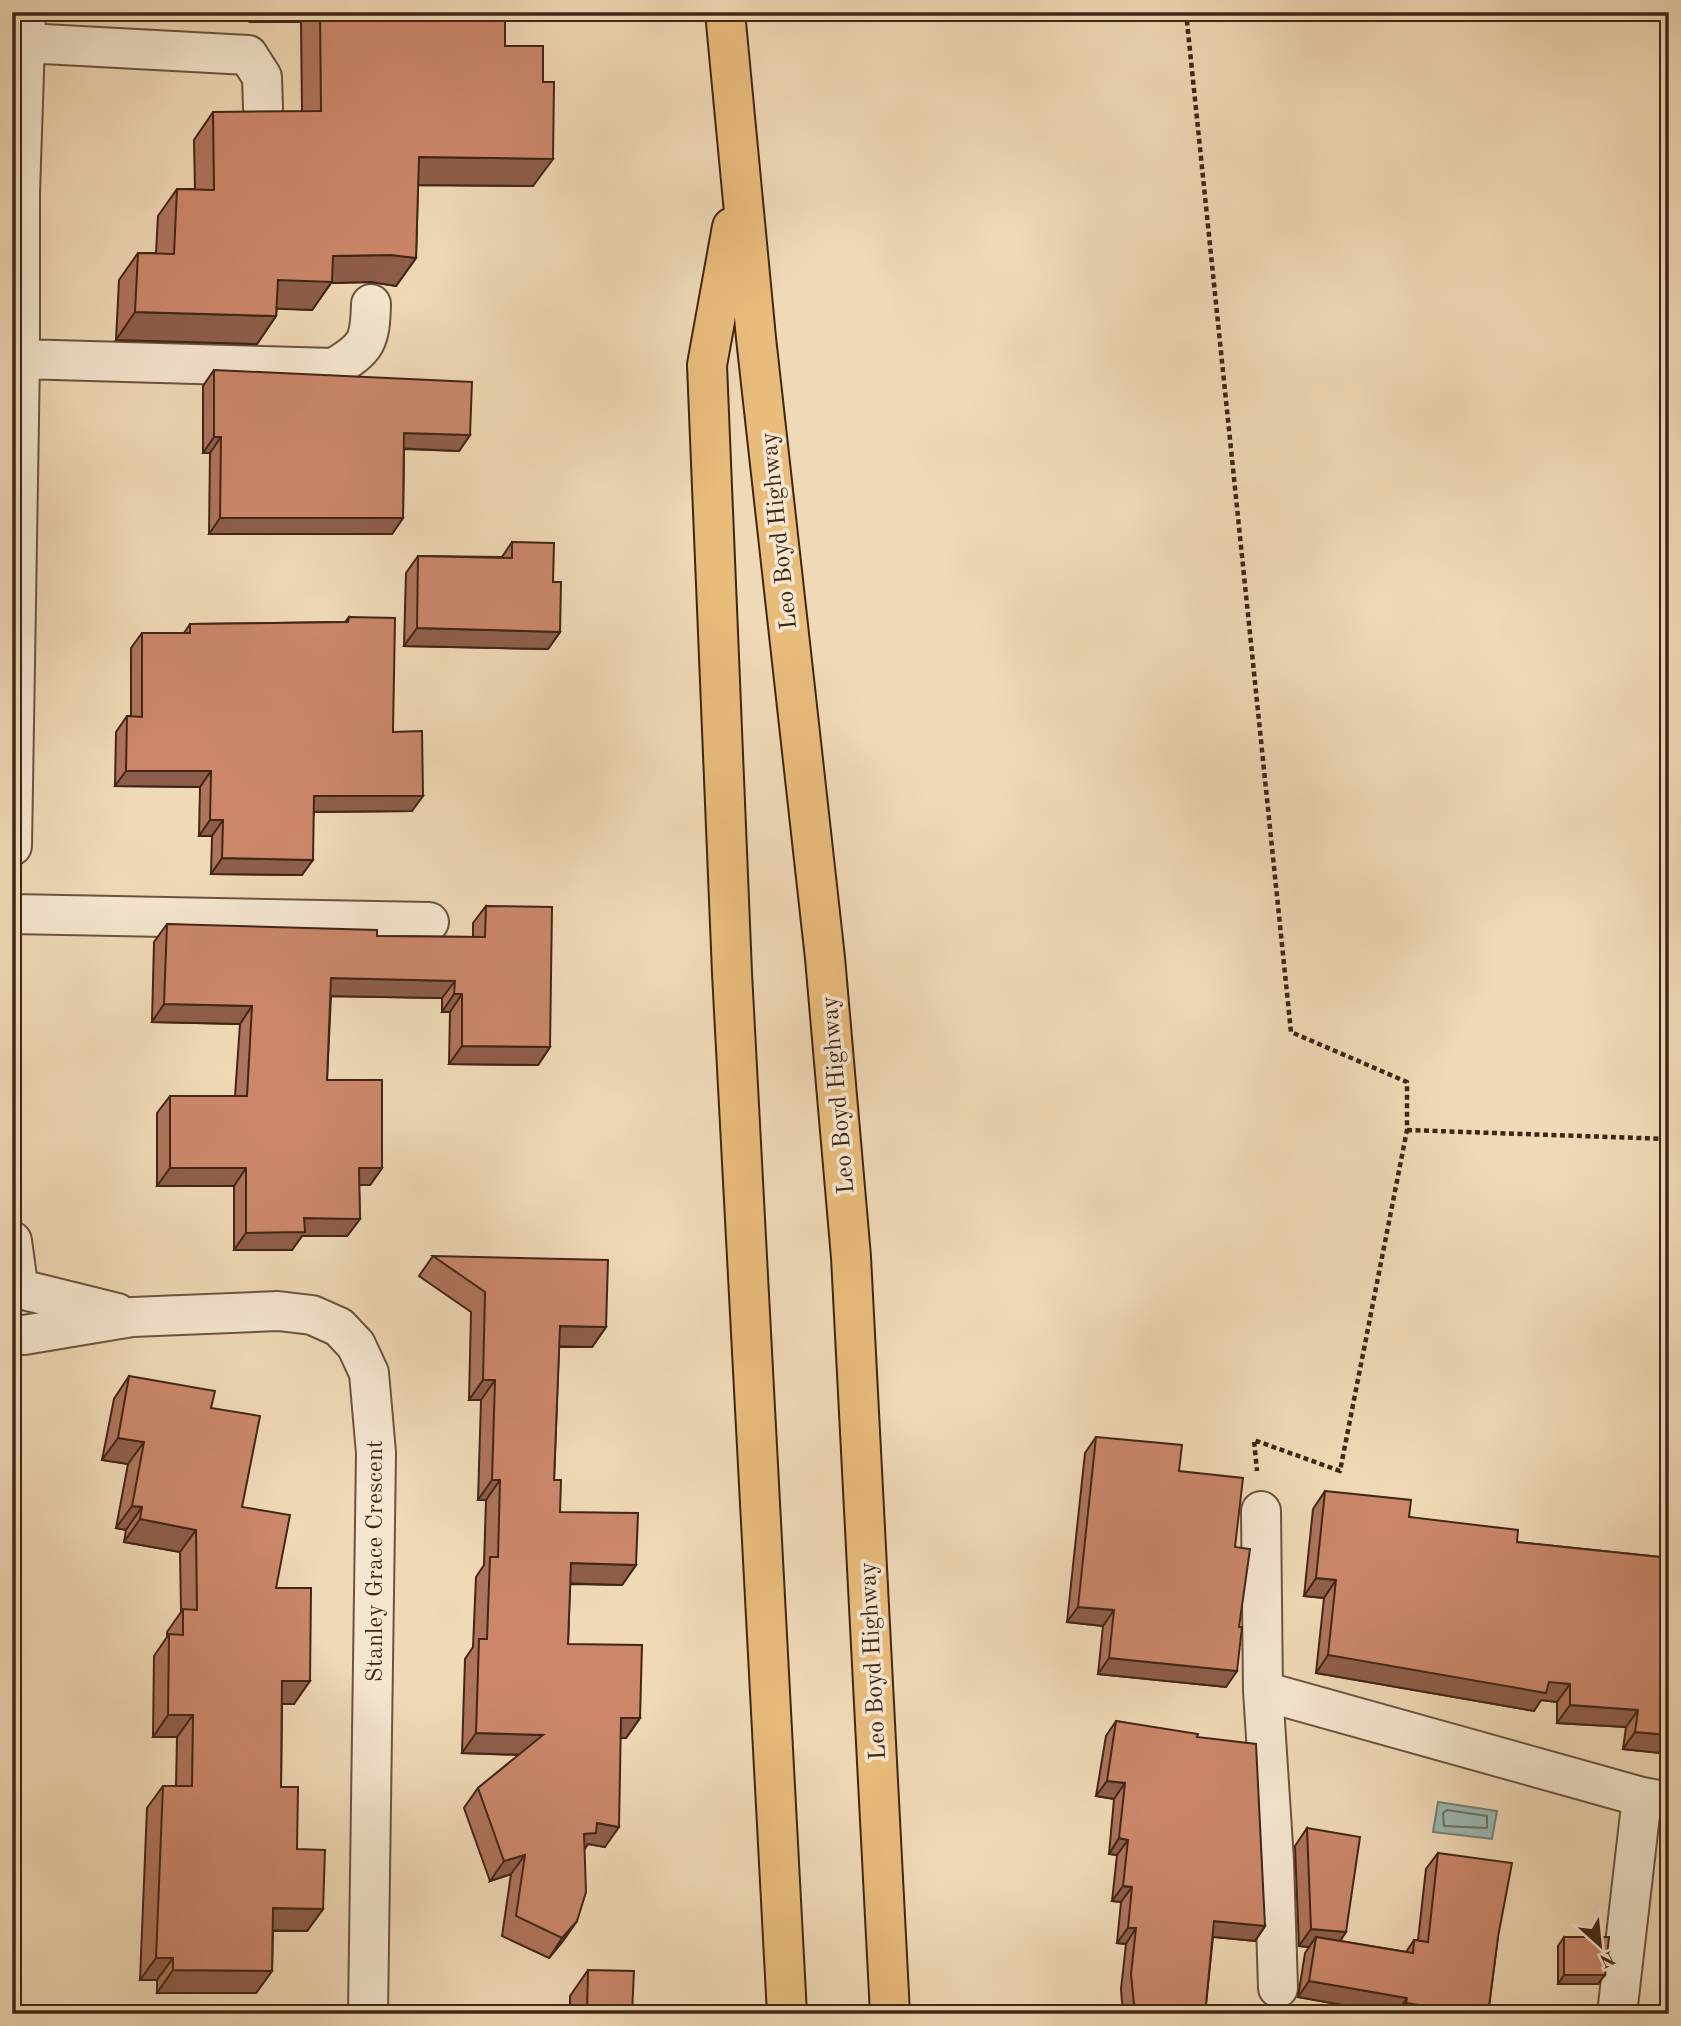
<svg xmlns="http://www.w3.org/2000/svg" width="1681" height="2026" font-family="'Old Standard TT',serif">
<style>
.water{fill:#9bb9b4;stroke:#777e75;stroke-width:2}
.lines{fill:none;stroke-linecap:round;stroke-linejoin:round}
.shore{stroke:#6e7065;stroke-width:2}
.minor-casing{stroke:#6d533e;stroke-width:42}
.highway-casing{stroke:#412616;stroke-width:42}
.path{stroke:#412616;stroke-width:4.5;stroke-dasharray:5 3.5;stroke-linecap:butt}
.minor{stroke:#f5e6d0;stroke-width:38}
.highway{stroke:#e8bc7b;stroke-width:38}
.wall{fill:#af745c;stroke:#412616;stroke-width:2}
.shaded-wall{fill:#8f5e4b;stroke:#412616;stroke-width:2}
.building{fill:#cc876b;stroke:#412616;stroke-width:2}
.labels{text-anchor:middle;stroke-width:7;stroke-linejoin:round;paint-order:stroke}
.street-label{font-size:24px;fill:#412616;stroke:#f5e6d0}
</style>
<rect width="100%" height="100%" fill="#f0d9b6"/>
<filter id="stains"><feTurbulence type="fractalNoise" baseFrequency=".00286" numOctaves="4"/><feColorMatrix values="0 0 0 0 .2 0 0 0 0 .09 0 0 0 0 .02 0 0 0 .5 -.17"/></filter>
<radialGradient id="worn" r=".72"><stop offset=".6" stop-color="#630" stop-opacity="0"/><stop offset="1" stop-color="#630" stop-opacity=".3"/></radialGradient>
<path class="water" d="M1438,1802L1497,1811L1492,1839L1433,1832Z"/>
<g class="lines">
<path class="shore" d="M1447,1810L1487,1816V1828L1444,1826L1443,1813Z"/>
<g class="minor-casing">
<path id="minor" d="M25,43L248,55L262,77L263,108
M20,359L334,368C367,348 370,342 371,304
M12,846L20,359V192L26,12
M12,914L429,922
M12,1241L17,1277
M28,1291L117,1313
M24,1335L132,1317L278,1311L312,1315L339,1327L356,1345L369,1373L376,1453L368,2014
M1261,1511L1263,1691L1274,1861L1278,1988
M1263,1691L1642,1797L1669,1802
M1617,2014L1642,1797"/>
</g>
<g class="highway-casing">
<path id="highway" d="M725,12L756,338L825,958L851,1257L890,2014
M732,227L707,365L732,973L787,2014"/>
</g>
<path class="path" d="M1186,12L1291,1032L1407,1082V1130L1340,1471L1254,1440L1257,1471
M1407,1130L1669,1139"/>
<use href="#minor" class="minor"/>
<use href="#highway" class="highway"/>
</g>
<path class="wall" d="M251,12H505V46L533,186L418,185L416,258L396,286L371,282L331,283L312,310L277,308L276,316L257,344L116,340L119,280L138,253H156L158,216L177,189H195L194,140L213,112H302L301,22H250Z
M214,370L470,435L459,451L404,449L403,518L392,534H209L210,453H203V386Z
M512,542L553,582L560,632L548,649L404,646L406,573L418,556L502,557Z
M349,617L393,732L412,811L314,812L302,875L211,874L212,836H199L200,787L115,786L116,732L127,716H131V648L142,633H184L190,624L345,622Z
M486,906L550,1047L538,1065L449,1064L450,1012H442V998L331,996L327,1080L382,1168L370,1185H359L360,1219L347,1236H302L292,1250H234V1186H157V1113L170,1096H235L240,1024L152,1022L154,942L167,924L377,936L473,937V923Z
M433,1256L606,1327L592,1347H559L554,1480L560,1512L636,1565L622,1585L570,1584L568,1644L640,1718L626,1738H620L605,1847L588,1844L584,1850L577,1921L563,1941L549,1958L502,1936L511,1874L490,1881L464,1808L478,1788L519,1755L462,1753L465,1659L473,1647L476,1577L484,1565L486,1500H478L481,1400H469L471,1312L419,1276Z
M129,1376L211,1408L242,1507L276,1588L294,1704H282L281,1787L297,1849L323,1909L307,1931H273L272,1971L256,1993H157V1980H140L147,1808L163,1786H176L177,1737H153L154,1656L167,1637V1632L181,1612L180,1552L124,1542L126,1530L116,1528L128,1464L102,1460L114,1399Z
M1096,1437L1179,1471L1235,1547L1239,1627L1226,1687L1098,1674L1103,1626L1067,1622L1085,1453Z
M1325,1491L1409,1517L1517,1542L1669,1558V1754L1623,1749L1626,1727L1557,1723V1702L1541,1700L1534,1711L1316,1673L1324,1598L1304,1596L1313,1509Z
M1116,1721L1197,1737L1265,1926L1255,1941L1213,1937L1205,2014H1123L1121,1989L1126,1944L1117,1943L1121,1902L1112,1901L1117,1855L1109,1854L1114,1799L1096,1796L1106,1736Z
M1307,1828L1340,1941L1406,1952L1414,1940H1418L1426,1869L1438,1853L1498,1937L1488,2014H1393L1298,1997L1305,1953L1309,1947L1299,1946L1295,1846Z
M1564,1937L1598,1984H1558V1946Z
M588,1970L632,2014H514L517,2011L570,2012V1996Z"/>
<path class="shaded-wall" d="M257,12H308L301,22H250Z
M419,157L553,159L533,186L399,185Z
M391,255L416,258L396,286L371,282L331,283L312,310L258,308L278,280L333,256Z
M135,312L276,316L257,344L116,340Z
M404,433L470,435L459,451L393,448Z
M214,437H221L210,453H203Z
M220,518H403L392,534H209Z
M417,628L560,632L548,649L404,646Z
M126,771H211L200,787L115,786Z
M314,796H423L412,811L304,812Z
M210,820H223L212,836H199Z
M222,858L313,860L302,875L211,874Z
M331,978L455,981L442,998L319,996Z
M454,994H462L450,1012H442Z
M164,1004L252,1006L240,1024L152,1022Z
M462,1046L550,1047L538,1065L449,1064Z
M170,1168H246L234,1186H157Z
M359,1168H382L370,1185H347Z
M304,1218L360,1219L347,1236H302L292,1250H234L246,1233Z
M560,1326L606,1327L592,1347L546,1346Z
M483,1380H495L481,1400H469Z
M118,1438L144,1442L128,1464L102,1460Z
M492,1480H500L486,1500H478Z
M132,1506L142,1507L126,1530L116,1528Z
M140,1519L196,1530L180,1552L124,1542Z
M571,1563L636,1565L622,1585L557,1583Z
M1316,1578L1336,1580L1324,1598L1304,1596Z
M1078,1607L1114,1610L1103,1626L1067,1622Z
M1328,1655L1570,1684L1557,1702L1541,1700L1534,1711L1316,1673Z
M1109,1658L1237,1671L1226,1687L1098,1674Z
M282,1681H310L294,1704H266Z
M1570,1705L1638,1710L1626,1727L1557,1723Z
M168,1715H193L177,1737H153Z
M621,1718H640L626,1738H607Z
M1635,1732L1669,1735V1754L1623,1749Z
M476,1733L543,1735L529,1755L462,1753Z
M1107,1781L1125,1783L1114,1799L1096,1796Z
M597,1823L619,1827L605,1847L588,1844L582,1853L584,1834Z
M1119,1838L1128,1840L1117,1855L1109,1854Z
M525,1855L511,1874L490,1881L504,1861Z
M1123,1886L1132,1887L1121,1902L1112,1901Z
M273,1908L323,1909L307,1931L257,1930Z
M577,1921L563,1941L549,1958L562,1938Z
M1214,1921L1265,1926L1255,1941L1204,1936Z
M1128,1928H1136L1126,1944L1117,1943Z
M1311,1929L1346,1932L1334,1950L1316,1937L1309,1947L1299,1946Z
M156,1958H173L157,1980H140Z
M173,1970L272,1971L256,1993H157Z
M1564,1975H1605L1598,1984H1558Z
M1309,1981L1407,1998L1396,2014H1393L1298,1997Z
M1406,2003L1439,2008L1435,2014H1399Z"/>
<path class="building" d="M320,12H505V46H543V82H554L553,159L419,157L416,258L391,255L333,256L332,282L278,280L276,316L135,312L138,253L174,254L177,189L214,190L213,112L321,111Z
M214,370L472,382L470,435L404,433L403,518H220L221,437H214Z
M512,542L554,543L553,582H561L560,632L417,628L418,556L512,558Z
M349,617L395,618L393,732L422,731L423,796H314L313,860L222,858L223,820H210L211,771H126L127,716L142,717V633H190V624L348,622Z
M486,906L552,907L550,1047L462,1046V994H454L455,981L331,978L327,1080H382V1168H359L360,1219L304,1218L305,1232L246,1233V1168H170V1096H247L252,1006L164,1004L167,924L377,930V936L485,937Z
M433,1256L608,1260L606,1327L560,1326L554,1480H561L560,1512L638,1513L636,1565L571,1563L568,1644L642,1645L640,1718H621L619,1827L597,1823L596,1833L584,1834L586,1892L577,1921L562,1938L516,1916L525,1855L504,1861L478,1788L543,1735L476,1733L479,1639H487L490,1557H498L500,1480H492L495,1380H483L485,1292Z
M129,1376L215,1391L211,1408L260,1416L242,1507L290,1515L276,1588H311L310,1681H282L281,1787H298L297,1849L325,1850L323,1909L273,1908L272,1971L173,1970V1958H156L163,1786H192L193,1715H168L169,1634L183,1635V1609L197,1610L196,1530L140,1519L142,1507L132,1506L144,1442L118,1438Z
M1096,1437L1182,1445L1179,1471L1243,1478L1235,1547L1250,1549L1239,1627H1242L1237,1671L1109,1658L1114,1610L1078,1607Z
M1325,1491L1411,1500L1409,1517L1518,1530L1517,1542L1669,1558V1735L1635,1732L1638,1710L1570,1705V1684L1549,1682L1546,1693L1328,1655L1336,1580L1316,1578Z
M1116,1721L1198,1734L1197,1737L1256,1744L1265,1926L1214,1921L1205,2014H1135L1131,1974L1136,1928H1128L1132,1887L1123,1886L1128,1840L1119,1838L1125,1783L1107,1781Z
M1307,1828L1360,1837L1346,1932L1311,1929Z
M1438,1853L1512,1863L1498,1937L1488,2014H1438L1439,2008L1406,2003L1407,1998L1309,1981L1316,1937L1413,1953L1414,1940L1428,1942Z
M1564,1937H1609L1605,1975H1564Z
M588,1970L634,1971L632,2014H517V2011L587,2012Z"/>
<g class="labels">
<g class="street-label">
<text transform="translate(778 531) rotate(-96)" y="8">Leo Boyd Highway</text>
<text transform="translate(837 1095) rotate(-95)" y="8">Leo Boyd Highway</text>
<text transform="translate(374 1561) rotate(-90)" y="8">Stanley Grace Crescent</text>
<text transform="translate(872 1661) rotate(-93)" y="8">Leo Boyd Highway</text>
</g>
</g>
<rect width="1681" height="2026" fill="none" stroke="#f0d9b6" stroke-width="42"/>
<rect x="14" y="14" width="1653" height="1998" fill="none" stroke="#412616" stroke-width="3.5"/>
<rect x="21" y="21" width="1639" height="1984" fill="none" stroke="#412616" stroke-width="2"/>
<g transform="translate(1600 1945) rotate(153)" stroke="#f5e6d0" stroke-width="5" paint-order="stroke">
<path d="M0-5L12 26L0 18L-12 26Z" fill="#412616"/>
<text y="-10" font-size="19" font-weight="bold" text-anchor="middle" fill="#412616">N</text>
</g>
<rect width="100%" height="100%" filter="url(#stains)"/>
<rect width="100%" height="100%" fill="url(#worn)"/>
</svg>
